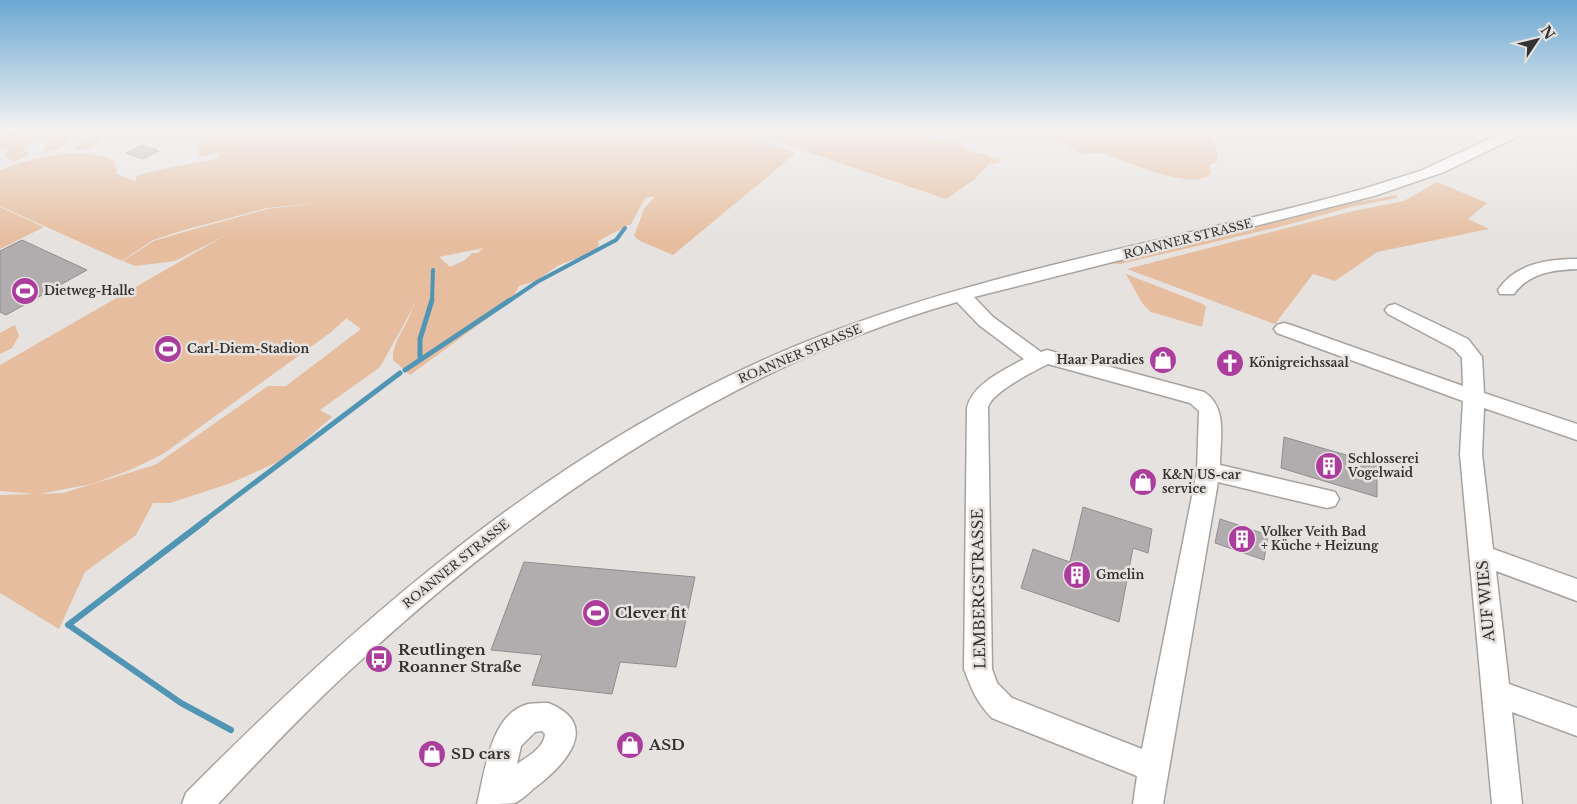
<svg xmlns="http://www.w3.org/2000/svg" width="1577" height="804" font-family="'Libre Baskerville',serif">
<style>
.green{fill:#e6bd9e;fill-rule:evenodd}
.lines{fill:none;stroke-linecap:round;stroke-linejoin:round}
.stream-far2{stroke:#5095b3;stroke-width:4}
.stream-far1{stroke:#5095b3;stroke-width:5}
.stream{stroke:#5095b3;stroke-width:6}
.building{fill:#b1adaf;stroke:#918d8f}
.minor-casing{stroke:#a6a29f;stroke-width:3}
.minor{fill:#fff;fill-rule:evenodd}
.labels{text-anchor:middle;stroke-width:5;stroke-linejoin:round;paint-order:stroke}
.street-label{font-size:12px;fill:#353332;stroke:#e6e2df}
.poi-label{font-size:12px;font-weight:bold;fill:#353332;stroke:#e6e2df;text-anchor:start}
.near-street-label{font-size:15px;fill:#353332;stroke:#e6e2df}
.near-poi-label{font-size:15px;font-weight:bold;fill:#353332;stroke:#e6e2df;text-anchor:start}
</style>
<rect width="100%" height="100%" fill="#e6e2df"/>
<path class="green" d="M46,129H130C124,137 115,133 107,137C98,141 86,155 74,149L92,136V133L74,134L60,149L44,153V148L49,139L33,142L26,149L29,153L28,156L13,162L5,156L7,149H0V139Z
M199,129H902L920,132L940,141L961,144L968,150L1000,159L999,163L989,164L975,179L946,199L757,135H750L796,153L673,255L640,241L634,236L644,209L655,196L645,198L631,224L598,241L599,245L594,252L559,265L536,281L519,286L511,301L410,375L393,360C392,336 417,317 414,295V306L380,367L320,410L332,417L282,460L231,483L170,503H153L136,535L85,572L59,629L0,593V495L35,494L0,491V365L226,235L175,261L135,266L123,261L154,241L184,232L268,209L318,203L267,208L184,230L153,240L122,261L0,206V170C34,157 78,146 114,160L117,174L135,181L137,176L146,173L218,158V153L199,157ZM483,248L478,253H472L465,260L450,267L439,257ZM349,316L347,319L361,329L286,386H268L155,465L63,493L39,494L92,484L130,470L163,454L330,333Z
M1036,129H1204L1219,133L1212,138C1214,146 1221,152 1216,162L1209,165L1211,174C1192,191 1128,162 1105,154C1098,152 1090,154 1082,153C1075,151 1071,147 1065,144C1055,138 1041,143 1036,129Z
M1437,182L1487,203L1468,219L1489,229L1377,252L1335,281L1313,274L1275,324L1127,269L1353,211L1404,201Z
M1397,195L1396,198L1351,207L1283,226L1120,264L1112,263L1352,203Z
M0,207L44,227L0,249Z
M1126,274L1203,304L1206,307L1202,327L1151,312L1142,303Z
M15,325L19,336L12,348L0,354V333Z"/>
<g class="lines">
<path class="stream-far2" d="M432,301L433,270
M509,301L537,282L616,240L625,228"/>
<path class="stream-far1" d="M420,360V339L432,300
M405,370L510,300
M204,521L400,373"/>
<path class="stream" d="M68,625L206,520
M70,626L181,703L231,730"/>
</g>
<path class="building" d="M143,145L159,151L142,159L126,153Z
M22,240L87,270L6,315L0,312V251Z
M1284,437L1377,464V497L1281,468Z
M1083,507L1152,529L1148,553L1133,548L1119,622L1021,588L1033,549L1070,562Z
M1220,519L1268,535L1264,560L1215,543Z
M524,562L695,577L676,667L620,662L612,694L532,685L542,655L491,650Z"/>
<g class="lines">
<g class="minor-casing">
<path id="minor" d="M0,129H23L21,132L0,136Z
M1511,129H1529L1527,132L1444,172L1374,196L974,297L993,317L1041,352L1047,350L1204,392C1228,407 1220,440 1220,465L1327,490L1335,492L1339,499L1335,506L1327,508L1218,482L1163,804H1133L1137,776L992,718C976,701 972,690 964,669L967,408C972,384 1004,370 1024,359L979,325L957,302C735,365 538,499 369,653C316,700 267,752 218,804H182L186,793C371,606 577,429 826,334C1000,267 1185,239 1363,189L1420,171ZM1048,364L1190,403L1199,411L1197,471L1142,749L1012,698L997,683L992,669L988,407C992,392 1034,371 1048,364Z
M1577,259V269C1552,270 1529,273 1514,294H1500L1498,290C1515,264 1547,259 1577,259Z
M1395,304L1468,339L1482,357L1484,393L1577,424V440L1484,408L1482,454L1493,549L1577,579V601L1496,571L1509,684L1577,708V736L1512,712L1522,804H1492L1460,454L1463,401L1277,333L1274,329L1277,325L1284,323L1291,325L1463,386L1462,358L1454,349L1388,314L1385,310L1388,306Z
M548,703C604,725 563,767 533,789C528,794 521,800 515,803C506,804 487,804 477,804C485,772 490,714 528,704C534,703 542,703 548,703ZM542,731L545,734C544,748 527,757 517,764L521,746L535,732Z"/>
</g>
<use href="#minor" class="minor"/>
</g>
<linearGradient id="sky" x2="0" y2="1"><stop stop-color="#6ba8d3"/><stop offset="0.54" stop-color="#f4f2f1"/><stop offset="1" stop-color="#f4f2f1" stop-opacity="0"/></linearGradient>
<rect width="1577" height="241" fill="url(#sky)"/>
<defs>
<g id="stadium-disc" transform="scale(1.4375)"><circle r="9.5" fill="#ab3d9c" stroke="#e6e2df"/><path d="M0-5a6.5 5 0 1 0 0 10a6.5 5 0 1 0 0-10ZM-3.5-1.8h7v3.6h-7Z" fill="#fff"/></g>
<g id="shop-disc" transform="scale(1.4375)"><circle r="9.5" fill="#ab3d9c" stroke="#e6e2df"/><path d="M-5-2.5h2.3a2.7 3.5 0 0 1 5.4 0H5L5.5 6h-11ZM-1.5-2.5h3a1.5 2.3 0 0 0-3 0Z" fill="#fff"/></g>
<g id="church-disc" transform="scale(1.4375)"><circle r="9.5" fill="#ab3d9c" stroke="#e6e2df"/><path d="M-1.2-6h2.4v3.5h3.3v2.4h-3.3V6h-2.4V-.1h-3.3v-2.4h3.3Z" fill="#fff"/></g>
<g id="building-disc" transform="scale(1.4375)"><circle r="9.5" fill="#ab3d9c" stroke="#e6e2df"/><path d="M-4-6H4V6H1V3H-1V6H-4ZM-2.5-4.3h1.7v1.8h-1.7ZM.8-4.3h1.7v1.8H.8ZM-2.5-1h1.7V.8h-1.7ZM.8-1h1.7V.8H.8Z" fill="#fff"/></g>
<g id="bus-disc" transform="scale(1.4375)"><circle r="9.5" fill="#ab3d9c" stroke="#e6e2df"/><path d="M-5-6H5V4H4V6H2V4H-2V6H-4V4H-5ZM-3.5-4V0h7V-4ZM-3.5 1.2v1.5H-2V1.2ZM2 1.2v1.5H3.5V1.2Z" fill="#fff"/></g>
</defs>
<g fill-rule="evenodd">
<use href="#stadium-disc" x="25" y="291"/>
<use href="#stadium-disc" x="168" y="349"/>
<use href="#shop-disc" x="1163" y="360"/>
<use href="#church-disc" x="1230" y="363"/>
<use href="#building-disc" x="1329" y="466"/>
<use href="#shop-disc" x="1143" y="482"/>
<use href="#building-disc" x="1242" y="539"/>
<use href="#building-disc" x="1077" y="575"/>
<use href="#stadium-disc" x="596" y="613"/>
<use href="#bus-disc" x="379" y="659"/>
<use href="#shop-disc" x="630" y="745"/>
<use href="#shop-disc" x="432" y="754"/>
</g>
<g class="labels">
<g class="street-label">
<text transform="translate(1188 239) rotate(-14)" y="4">ROANNER STRASSE</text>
<text transform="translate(800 354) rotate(-23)" y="4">ROANNER STRASSE</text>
<text transform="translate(456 564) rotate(-39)" y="4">ROANNER STRASSE</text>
</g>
<g class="poi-label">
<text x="44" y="295">Dietweg-Halle</text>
<text x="187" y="353">Carl-Diem-Stadion</text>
<text x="1144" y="364" text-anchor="end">Haar Paradies</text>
<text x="1249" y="367">Königreichssaal</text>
<text x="1348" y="463">Schlosserei<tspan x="1348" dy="14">Vogelwaid</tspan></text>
<text x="1162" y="479">K&amp;N US-car<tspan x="1162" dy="14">service</tspan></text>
<text x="1261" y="536">Volker Veith Bad<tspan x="1261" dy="14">+ Küche + Heizung</tspan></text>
<text x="1096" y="579">Gmelin</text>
</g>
<g class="near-street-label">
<text transform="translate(979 589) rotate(-91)" y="5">LEMBERGSTRASSE</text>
<text transform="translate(1486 601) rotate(-95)" y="5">AUF WIES</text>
</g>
<g class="near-poi-label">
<text x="615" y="618">Clever fit</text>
<text x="398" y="655">Reutlingen<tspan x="398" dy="17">Roanner Straße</tspan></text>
<text x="649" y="750">ASD</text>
<text x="451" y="759">SD cars</text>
</g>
</g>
<g transform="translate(1537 40) rotate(55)" stroke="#e6e2df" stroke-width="4" paint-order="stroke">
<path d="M0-4L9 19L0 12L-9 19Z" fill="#353332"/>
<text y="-8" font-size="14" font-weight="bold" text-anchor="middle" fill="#353332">N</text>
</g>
</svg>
